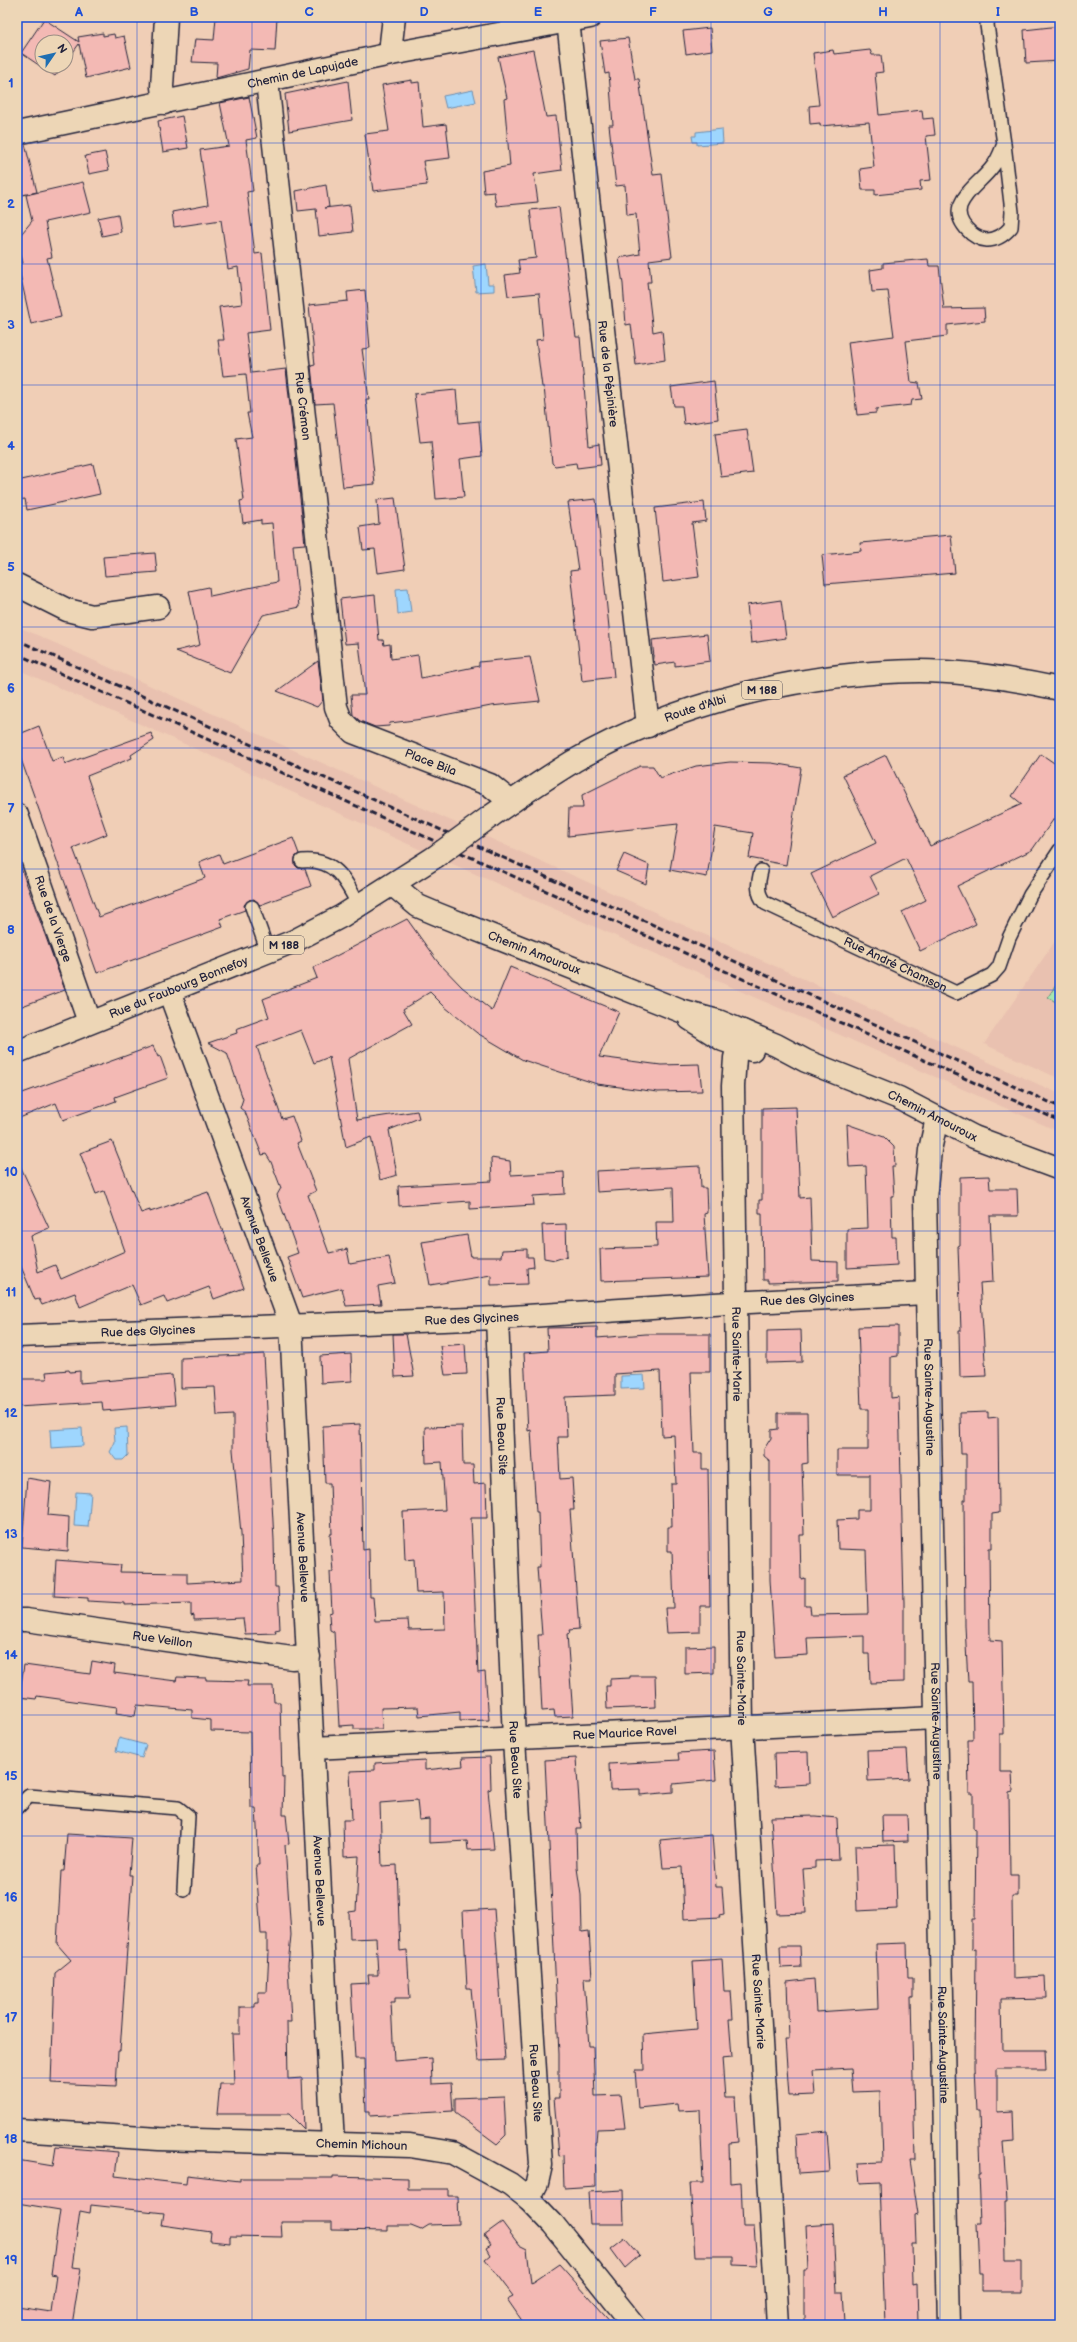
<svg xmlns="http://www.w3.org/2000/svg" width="1077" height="2342" font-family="'Balsamiq Sans',sans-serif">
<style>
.built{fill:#e9c1b0}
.green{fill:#a6e7b0;stroke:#648476}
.water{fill:#9ed6fe;stroke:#6c8eb0}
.building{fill:#f3b9b4;stroke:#22223b}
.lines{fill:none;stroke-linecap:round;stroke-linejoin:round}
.lane-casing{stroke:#22223b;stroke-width:16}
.street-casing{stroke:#22223b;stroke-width:25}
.primary-casing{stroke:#22223b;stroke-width:25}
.lane{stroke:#edd6b6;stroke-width:13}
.street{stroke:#edd6b6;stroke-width:22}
.primary{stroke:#edd6b6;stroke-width:22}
.rail{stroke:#22223b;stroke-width:3;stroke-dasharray:6 3;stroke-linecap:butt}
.primary-bridge-casing{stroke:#22223b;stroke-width:25;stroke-linecap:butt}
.primary-bridge{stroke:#edd6b6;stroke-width:22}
.grid{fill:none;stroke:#1d4ed8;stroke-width:1;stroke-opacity:0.55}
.labels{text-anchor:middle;stroke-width:4;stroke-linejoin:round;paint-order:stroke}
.shield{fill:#edd6b6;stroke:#5f5860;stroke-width:1}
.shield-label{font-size:11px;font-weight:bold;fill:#22223b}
.street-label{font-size:12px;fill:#22223b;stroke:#edd6b6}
.neatline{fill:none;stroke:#1d4ed8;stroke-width:1.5}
.grid-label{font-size:13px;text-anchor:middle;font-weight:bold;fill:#1d4ed8}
</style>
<rect width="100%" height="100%" fill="#f0ceb6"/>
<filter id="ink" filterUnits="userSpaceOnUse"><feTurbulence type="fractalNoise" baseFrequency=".025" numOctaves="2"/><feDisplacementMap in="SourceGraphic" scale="8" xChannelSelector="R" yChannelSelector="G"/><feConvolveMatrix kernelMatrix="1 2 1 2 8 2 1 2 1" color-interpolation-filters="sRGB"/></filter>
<g filter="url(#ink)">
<path class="built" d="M17,626L1060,1094V1132L466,870L17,669Z
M1060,934V1079L984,1044Z"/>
<path class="green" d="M1060,979V1005L1048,997Z"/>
<path class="water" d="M473,90L476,102L446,108L443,96Z
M722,129L723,143L697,145V142H693L692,136H696V132Z
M486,264L488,284H494V291L476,292L473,266Z
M408,588L411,612L398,614L396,589Z
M644,1375L645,1388L621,1389V1376Z
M127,1427L128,1455L123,1460H116L110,1452L115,1442L114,1428Z
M82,1428L83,1446L51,1448L50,1430Z
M76,1492L91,1493L88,1527L74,1526Z
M119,1738L146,1745L142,1758L116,1751Z"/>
<path class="building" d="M216,17H277L275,51L250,50L248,69L216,78L217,63L192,62L195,39L214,40Z
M44,19L79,42L78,37L103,33V36L114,34L115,38L124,36L131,67L86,78L79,44L66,62V42H42V66H63L55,76L21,53Z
M1060,26V61L1026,63L1024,30Z
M710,28L712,50L686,54L683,31Z
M628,38L635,79H639L653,175L662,174L672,257L649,260L651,282H647L653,332L662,330L665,360L636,365L631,324L626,325L623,284L619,258L640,254L636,214L627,215L625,185L616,186L609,125H613L609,73L605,74L600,41Z
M533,50L546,117L556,116L562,170L534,174L538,202L496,206L494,192L484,193L482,171L510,166L504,99L507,98L498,57Z
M833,50L834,54L870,50L872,55H881L883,72L875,73L879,115L922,110L923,119L933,118L935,135L926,136L931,180L920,181L921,190L875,195V190H862L860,169L874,167L869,122L820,126V123L810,124L809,106L819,105L813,53Z
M412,80V83L419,82L423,127L446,124L450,158L423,161L427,185L373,191L365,134L389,131L382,85Z
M348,81L352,120L289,131L285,94Z
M249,97L257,138L246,140L253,191L247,192L255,254L262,253L270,330L246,333L251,373L286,369L305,544L293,545L299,607L263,615L230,673L176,651L200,645L189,591L209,587L210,596L277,582L272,523L261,524V520L243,523L240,501L244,500L236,439L252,437L247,413H250L246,374L223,376L218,340H224L219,307L242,304L238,267L228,269L221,220L174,227L172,212L208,205L200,150L229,146L220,103Z
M182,116L188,148L163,152L158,121Z
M25,144L37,192L17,196V145Z
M105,152L109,170L89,174L85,156Z
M83,182L91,212L45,222L52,257L47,258L61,317L31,324L18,265L23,263L17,239L32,221L26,195Z
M326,185L329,207L324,208L350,205L353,232L319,236L316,209L298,211L296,191Z
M559,207L576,337H580L589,446L599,444L601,465L577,468L576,463L555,466L552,463L544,387H542L536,340L543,339L539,293L508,296L505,275L520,273L518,260L536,258L530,210Z
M118,214L121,232L102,236L98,218Z
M928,259L929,266H939L944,309L984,308L985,321L947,325V336L906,341L911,382L919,383L922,399L912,400L911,405L876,409V413L857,415L848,342L894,336L888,291L872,292L870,270L883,268V263Z
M365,290L370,348L362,349L369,399H366L375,484L343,487L333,403L315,404L311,366L315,365L309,305L348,301L347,292Z
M714,381L718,419L684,424L682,406H674L671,387Z
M456,390L459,423L479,421L482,456L460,459L464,497L436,499L431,441L420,442L414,394Z
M747,430L753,473L721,477L715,434Z
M93,464L100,494L27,510L25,499L17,500V481Z
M395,498L405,569L378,573L375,549L363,550L360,527L379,524L377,500Z
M596,499L614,677L582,681L570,571L578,570L568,502Z
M704,502L706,521L692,523L699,577L663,582L655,508Z
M951,535L955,573L825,584L822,555L861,551L860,543Z
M155,553L157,572L105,576L103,557Z
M375,595L379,640H383L384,645L390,644L391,659L418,655L421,678L479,666V662L530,657L540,701L491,706L423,719L390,723L389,726L375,727L360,721L353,715L351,695H365L359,643L345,644L340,599Z
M781,600L786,638L751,643L747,605Z
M707,634L710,661L675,666V662L655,665L652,640Z
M318,661L323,700L317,707L277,691Z
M39,726L52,761L63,757L65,764L151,733L154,740L131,755L132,758L87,776L107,834L73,848L99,917L205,878L199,862L219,854L223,864L293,838L299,854L295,857V865L298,868L305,869L311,886L260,905L254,899L249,900L244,905L245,910L220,919L223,927L97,973L17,748V735Z
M1041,754L1060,767V810L1032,850L957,886L976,924L920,951L902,912L926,900L906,858L870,876L879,894L832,917L811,874L876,843L843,775L886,755L930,846L1022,804L1012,796Z
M730,762L772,763L801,768L786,865L749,858L753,833L715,827L707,877L670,870L678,824L568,836L569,808H583L582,795L640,766H653L660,778L696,766Z
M624,854L649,865L646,884L616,871Z
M17,857L65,990L17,1008Z
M407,919L437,961L462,987L492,1011L510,967L619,1012L599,1057L661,1065L699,1064L702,1091L658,1092L597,1084L523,1060L477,1033L445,1007L430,992L403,1009L412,1024L348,1059L357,1120L417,1111L419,1118L389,1130L397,1175L380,1180L371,1137L346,1147L329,1057L314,1063L301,1030L257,1047L282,1119L292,1116L301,1141L297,1143L316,1191L308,1195L329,1253L347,1249L350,1264L389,1257L395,1283L378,1286L381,1304L346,1306L342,1288L302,1298L287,1257L298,1253L277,1195L281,1188L271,1162L266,1154L262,1155L245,1112L240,1108L243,1099L227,1053L208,1043L237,1033L236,1029L269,1017L263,999L317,978L313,968Z
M153,1046L158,1057L160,1056L168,1078L115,1097L116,1101L63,1120L56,1103L17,1119V1095Z
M796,1107L800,1198L810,1197L812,1261L838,1262V1281L768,1283V1280H763L762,1213H759V1200H762V1108Z
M847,1124L884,1137L894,1147L895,1166H892L894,1196H891L892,1237H896L897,1265L847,1268V1229L868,1228L866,1166L849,1167Z
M112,1141L141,1213L150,1210V1212L208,1192L244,1288L214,1299L209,1287L167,1303L164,1296L141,1305L132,1285L80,1307L75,1293L42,1305L39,1299L35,1300L17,1257V1159L49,1228L31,1236L38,1272L55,1265L61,1279L125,1251L104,1191L96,1194L80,1153Z
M491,1158L510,1161L511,1175L564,1172L565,1194L533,1196L534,1205L470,1209V1201L399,1206L398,1186L492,1181Z
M700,1166L701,1188H706L707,1213L704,1214L708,1277L601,1281L600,1249L657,1247L656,1222H674L673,1187L597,1192L596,1171Z
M989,1176L990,1189H1017L1018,1216H990L993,1282L980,1283L986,1376L960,1377L959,1331H961L958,1246L960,1245V1177Z
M566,1224L567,1256L555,1260L544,1258L542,1225Z
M467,1235L471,1257H501L502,1250L527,1249V1257H533L534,1267L527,1268L528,1284L491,1285V1275L430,1285L422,1242Z
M898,1326V1356L891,1357V1398L899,1397L904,1603V1682L870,1683L869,1654H864V1636L807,1638L808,1655L775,1657L770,1580V1461L764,1456V1449L771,1438V1430L778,1429V1413H807L808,1463L802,1464L804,1535H800L801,1579L805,1578V1606H810L811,1615L868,1614L866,1550L838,1549L837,1520L857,1519V1510H870V1475H837V1450H868V1409H861L858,1327Z
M597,1327V1338L646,1334H710V1372H691L694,1453H702V1469H708L710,1606H700V1632L667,1633L665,1608H674L672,1551H668V1527H672L671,1484H676L674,1435L662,1436L660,1371L615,1374V1395L565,1397L567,1437H558L560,1479L572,1478L574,1510H570L579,1629L569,1630L570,1633L567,1634L573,1716L555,1717L554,1710L542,1711L538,1635H542L537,1567H540L538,1512H536L531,1430L528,1431L524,1353L548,1351L547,1328Z
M801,1330L802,1362L767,1363V1331Z
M393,1334H406L414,1376L395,1377Z
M465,1344L467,1374L445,1375L440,1346Z
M264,1354L274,1540L275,1587H278L280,1629L275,1630L276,1633L245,1634L243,1618L194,1620V1615L191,1616V1603L124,1605V1603L88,1601V1598L54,1596L56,1560L121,1565L120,1572L187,1573V1583L243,1580L241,1533L233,1450V1415L217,1416L215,1387L181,1388V1358Z
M351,1354L352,1381L321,1383L320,1356Z
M69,1370L70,1372L80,1371V1383L172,1375L175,1405L103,1411L102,1402L17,1407V1379H47L46,1372Z
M988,1412V1418L998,1417L999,1513L992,1514V1548H989L990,1640L1002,1641L1004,1734H1000V1772H1012L1013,1791L1009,1792L1010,1875H1018V1896H1012L1013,1978L1045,1976L1046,1998L1001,1999L1002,2050H1046L1047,2069H997V2112L1014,2111L1015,2141L1003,2142L1007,2200H1005L1006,2261H1021V2291H982V2274H979L977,2225H981L979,2174H981L979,2112H977L975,2066L976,1948L972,1949V1919H975L976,1829L973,1828V1793H969L968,1740H973L972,1682H968L965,1626L964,1500H966V1454H961L960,1413Z
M360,1424L363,1550L369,1549L370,1597H373L375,1621L408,1620L409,1630L445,1629L444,1592L416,1593L414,1559L405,1560L403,1512L445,1510L442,1462L426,1463L425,1427L462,1426L463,1465H473L474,1484L486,1483L487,1518H471L478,1673L485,1672L489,1720L460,1721V1712L419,1716L418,1707L381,1708L382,1729H354V1725L339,1726L334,1632L330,1630L329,1613L332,1612L330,1572H333L330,1534H332L330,1483H325L323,1426Z
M27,1478L51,1482L48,1515L69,1517L68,1551L22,1547Z
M714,1646V1673L685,1674V1647Z
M92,1661L115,1665L114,1673L176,1681L177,1677L206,1678V1680L248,1681L247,1686H273L274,1702H280L282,1777H284L283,1815H286L289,1844L285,1845L291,1935L288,1965L291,2022H287L288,2079L302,2078L304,2129L289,2114H217L220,2084H234L232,2034H240V2007H255V2003H258V1992H267L269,1951L267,1952V1934H261L256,1865H259L256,1808H251L250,1732L211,1731V1720L192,1718V1710L137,1705L135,1716L116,1713L117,1707L37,1696L36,1699L19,1697L24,1665L90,1674Z
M630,1676H655L656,1707L607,1709L606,1686H610V1679L630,1678Z
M907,1749L909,1779L868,1781L867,1750Z
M714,1751L716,1780L673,1784V1792L640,1795V1789L610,1790L609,1764L679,1760L678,1753Z
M808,1752L809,1784L775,1786L774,1753Z
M490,1757L491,1789L488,1790L494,1849L468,1850L467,1841L429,1843V1819L419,1820L417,1800L380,1803L382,1866L397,1865L400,1951L407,1950L410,1998H395V2002H391L394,2061L431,2058L432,2084L451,2083L453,2111L370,2116V2112H366L364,2059H355L351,1984L369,1983L368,1975H378L376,1938L350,1939L349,1912L356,1911L359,1856L344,1857L343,1820H352L350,1771L375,1770V1763L425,1760V1770L463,1766L462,1758Z
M576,1758L581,1829H576L577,1868L581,1895L582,1932L589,1931L592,1978H584L589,2046H593L595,2096L621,2095L625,2128L597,2129L596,2142H595L596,2186L564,2188L563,2155L559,2156L554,2098H559V2054L545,1760Z
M882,1815H907L908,1841L883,1842Z
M816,1816L837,1818L839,1860L815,1861V1868L803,1869L806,1913L777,1914L771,1817Z
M67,1834L132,1838L129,1875H132L120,2051H118L116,2086L51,2083L55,1973L71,1960L57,1944L61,1871H64Z
M712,1835L716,1887H722L724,1914L719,1915L720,1917L684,1919L682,1867L663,1868L660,1840Z
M895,1845L897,1909L857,1911L855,1846Z
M494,1909L505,2060L478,2061L471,1988H467L463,1911Z
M907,1943L908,1978H913V1998H911L915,2160H910L918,2214L915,2215L916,2244H912L913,2285L917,2284L918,2325H885L880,2182L860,2183L858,2163L882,2162L880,2091L853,2092L851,2068L813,2070L815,2095L789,2096L785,2039H789L787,1982L814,1979L816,2012L878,2008L876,1944Z
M780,1946H800L801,1967L781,1968Z
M722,1959L724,1991H731L733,2019H729L732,2057L722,2058L725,2098H735L738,2142L729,2143L730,2183L741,2182L743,2226H754L757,2266L734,2265V2256H695L690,2183H703L700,2110L678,2111L677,2104L638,2108L635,2070H644L643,2034L697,2029L693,1961Z
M504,2096L506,2135L497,2144L455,2113V2098Z
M827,2131L830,2172L798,2174L796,2134Z
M56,2147L118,2152L115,2176L186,2184L187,2175L240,2181V2178H333V2176L408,2178V2189H448V2196H458L459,2224L429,2225L421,2230L411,2226H388V2231L332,2230V2222H281L282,2237L230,2236V2243L210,2241L211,2232L162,2225L164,2213L91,2205L90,2213L80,2211L72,2267L81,2268L72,2325H17V2307L51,2312L56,2275L51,2274L60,2210L17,2203V2160L53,2166Z
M623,2190L624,2224H590L588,2192Z
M502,2222L519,2245L527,2249L531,2283L559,2264L614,2325H525L507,2299L513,2296L485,2259L490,2255L486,2248L491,2245L484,2235Z
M833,2223L836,2293H843L845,2322L832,2323V2325H804V2270H808L806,2225Z
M625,2238L640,2255L625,2268L611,2249Z"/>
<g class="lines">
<g class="lane-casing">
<g id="lane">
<path d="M988,17L987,25L1004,144L1012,212L1011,227C1005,234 997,240 987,240C973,239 955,222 960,206C966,190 983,180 993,166C998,160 1001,151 1004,144"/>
<path d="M302,861C335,858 345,879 359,906"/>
<path id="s1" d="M761,871C758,883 756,893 765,903L956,993L992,975L999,967L1009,938L1030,895L1060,850"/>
<path d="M252,907L268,952"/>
<path d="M17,1808L29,1796L178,1808L188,1816L184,1890"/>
</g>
</g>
<g class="street-casing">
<g id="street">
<path id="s2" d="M568,21L648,726"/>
<path d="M391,54V43L394,17"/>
<path id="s3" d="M267,81L336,707L341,720L353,732L490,785L511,802"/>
<path d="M164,103L162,87L166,17"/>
<path id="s4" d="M17,133L391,54L590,17"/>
<path d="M17,585L67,610L92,616L158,607"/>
<path id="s5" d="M17,815L89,1022"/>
<path id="s6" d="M393,885L418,906L437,914L681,1011L718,1021L776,1045L806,1061L899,1098L974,1137L1060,1169"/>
<path id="s7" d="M169,991L291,1325L333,2145"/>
<path d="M690,1019L723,1040L752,1050"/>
<path id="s8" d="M742,1031L735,1058L733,1086L742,1726L778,2325"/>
<path id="s9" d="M937,1118L930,1150L925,1198L949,2325"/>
<path id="s10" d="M497,1318L514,1740L541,2165L537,2183L529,2199"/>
<path id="s11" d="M17,1336L497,1318L713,1304L926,1293"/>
<path id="s12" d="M17,1620H26L292,1658L309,1657"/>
<path id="s13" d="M313,1748L936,1718"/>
<path id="s14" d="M17,2130L159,2139L410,2146L453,2153L510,2184L529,2199L553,2224L634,2325"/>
</g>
</g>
<g class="primary-casing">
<g id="primary">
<path id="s15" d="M491,816C518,797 546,778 574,761C675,703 803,672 919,671C966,671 1014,679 1060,689"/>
<path id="s16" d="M17,1052L294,941L342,916L435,857"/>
</g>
</g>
<use href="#lane" class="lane"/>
<use href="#street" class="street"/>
<use href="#primary" class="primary"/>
<path class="rail" d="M17,640L1060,1107
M17,654L1060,1121"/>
<g class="primary-bridge-casing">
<path id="primary-bridge" d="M435,857L491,816"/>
</g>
<use href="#primary-bridge" class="primary-bridge"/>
</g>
</g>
<path class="grid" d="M137,17V2325M252,17V2325M366,17V2325M481,17V2325M596,17V2325M711,17V2325M825,17V2325M940,17V2325M17,143H1060M17,264H1060M17,385H1060M17,506H1060M17,627H1060M17,748H1060M17,869H1060M17,990H1060M17,1111H1060M17,1231H1060M17,1352H1060M17,1473H1060M17,1594H1060M17,1715H1060M17,1836H1060M17,1957H1060M17,2078H1060M17,2199H1060"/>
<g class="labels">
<g class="shield">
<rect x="742" y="681" width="40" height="18" rx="3"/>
<rect x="264" y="936" width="40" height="18" rx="3"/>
</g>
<g class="shield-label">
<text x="762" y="694">M 188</text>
<text x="284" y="949">M 188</text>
</g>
<g class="street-label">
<text dy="4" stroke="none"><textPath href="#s4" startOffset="292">Chemin de Lapujade</textPath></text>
<text dy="4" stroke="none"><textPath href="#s2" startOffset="355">Rue de la Pépinière</textPath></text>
<text dy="4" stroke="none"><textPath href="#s3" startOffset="327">Rue Crémon</textPath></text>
<text dy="4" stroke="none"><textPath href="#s15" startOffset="232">Route d'Albi</textPath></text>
<text dy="4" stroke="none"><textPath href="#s3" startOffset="744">Place Bila</textPath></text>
<text dy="4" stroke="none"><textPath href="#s5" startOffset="110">Rue de la Vierge</textPath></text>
<text dy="4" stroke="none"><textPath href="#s6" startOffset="158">Chemin Amouroux</textPath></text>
<text dy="4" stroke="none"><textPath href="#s1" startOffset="178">Rue André Chamson</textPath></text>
<text dy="4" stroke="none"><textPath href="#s16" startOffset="174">Rue du Faubourg Bonnefoy</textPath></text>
<text dy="4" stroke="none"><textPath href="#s6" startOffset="589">Chemin Amouroux</textPath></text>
<text dy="4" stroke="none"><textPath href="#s7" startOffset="264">Avenue Bellevue</textPath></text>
<text dy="4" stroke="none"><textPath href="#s11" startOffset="791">Rue des Glycines</textPath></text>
<text dy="4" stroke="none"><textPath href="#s11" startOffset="455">Rue des Glycines</textPath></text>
<text dy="4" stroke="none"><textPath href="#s11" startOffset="131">Rue des Glycines</textPath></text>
<text dy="4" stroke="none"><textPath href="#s8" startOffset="324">Rue Sainte-Marie</textPath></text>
<text dy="4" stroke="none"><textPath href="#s9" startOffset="280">Rue Sainte-Augustine</textPath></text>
<text dy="4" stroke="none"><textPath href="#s10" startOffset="118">Rue Beau Site</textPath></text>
<text dy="4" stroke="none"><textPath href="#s7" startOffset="588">Avenue Bellevue</textPath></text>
<text dy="4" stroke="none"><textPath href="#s12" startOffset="147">Rue Veillon</textPath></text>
<text dy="4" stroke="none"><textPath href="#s8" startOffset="648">Rue Sainte-Marie</textPath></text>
<text dy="4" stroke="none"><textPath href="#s9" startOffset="604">Rue Sainte-Augustine</textPath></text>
<text dy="4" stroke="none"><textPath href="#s13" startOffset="312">Rue Maurice Ravel</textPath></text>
<text dy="4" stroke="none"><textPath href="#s10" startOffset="442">Rue Beau Site</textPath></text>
<text dy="4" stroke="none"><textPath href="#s7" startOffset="912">Avenue Bellevue</textPath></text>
<text dy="4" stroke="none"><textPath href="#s8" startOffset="972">Rue Sainte-Marie</textPath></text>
<text dy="4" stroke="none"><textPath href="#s9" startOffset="928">Rue Sainte-Augustine</textPath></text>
<text dy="4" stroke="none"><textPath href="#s10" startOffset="766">Rue Beau Site</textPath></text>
<text dy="4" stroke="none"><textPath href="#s14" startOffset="345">Chemin Michoun</textPath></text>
</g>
</g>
<rect width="1077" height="2342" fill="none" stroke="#edd6b6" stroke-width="44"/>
<g transform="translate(54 54) rotate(56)"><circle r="19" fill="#edd6b6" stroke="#9c8e85"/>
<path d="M0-3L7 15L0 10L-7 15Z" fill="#1f6fb2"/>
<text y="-6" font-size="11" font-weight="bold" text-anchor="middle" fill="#22223b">N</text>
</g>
<rect x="22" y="22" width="1033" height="2298" class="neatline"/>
<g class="grid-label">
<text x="79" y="16">A</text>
<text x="194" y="16">B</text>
<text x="309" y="16">C</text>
<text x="424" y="16">D</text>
<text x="538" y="16">E</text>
<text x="653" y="16">F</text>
<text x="768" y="16">G</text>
<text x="883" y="16">H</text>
<text x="998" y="16">I</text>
<text x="11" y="87">1</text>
<text x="11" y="208">2</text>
<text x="11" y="329">3</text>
<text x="11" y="450">4</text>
<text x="11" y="571">5</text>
<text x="11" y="692">6</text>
<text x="11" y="813">7</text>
<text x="11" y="934">8</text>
<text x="11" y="1055">9</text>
<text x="11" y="1176">10</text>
<text x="11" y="1296">11</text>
<text x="11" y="1417">12</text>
<text x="11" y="1538">13</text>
<text x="11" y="1659">14</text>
<text x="11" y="1780">15</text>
<text x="11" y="1901">16</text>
<text x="11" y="2022">17</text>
<text x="11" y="2143">18</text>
<text x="11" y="2264">19</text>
</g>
</svg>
